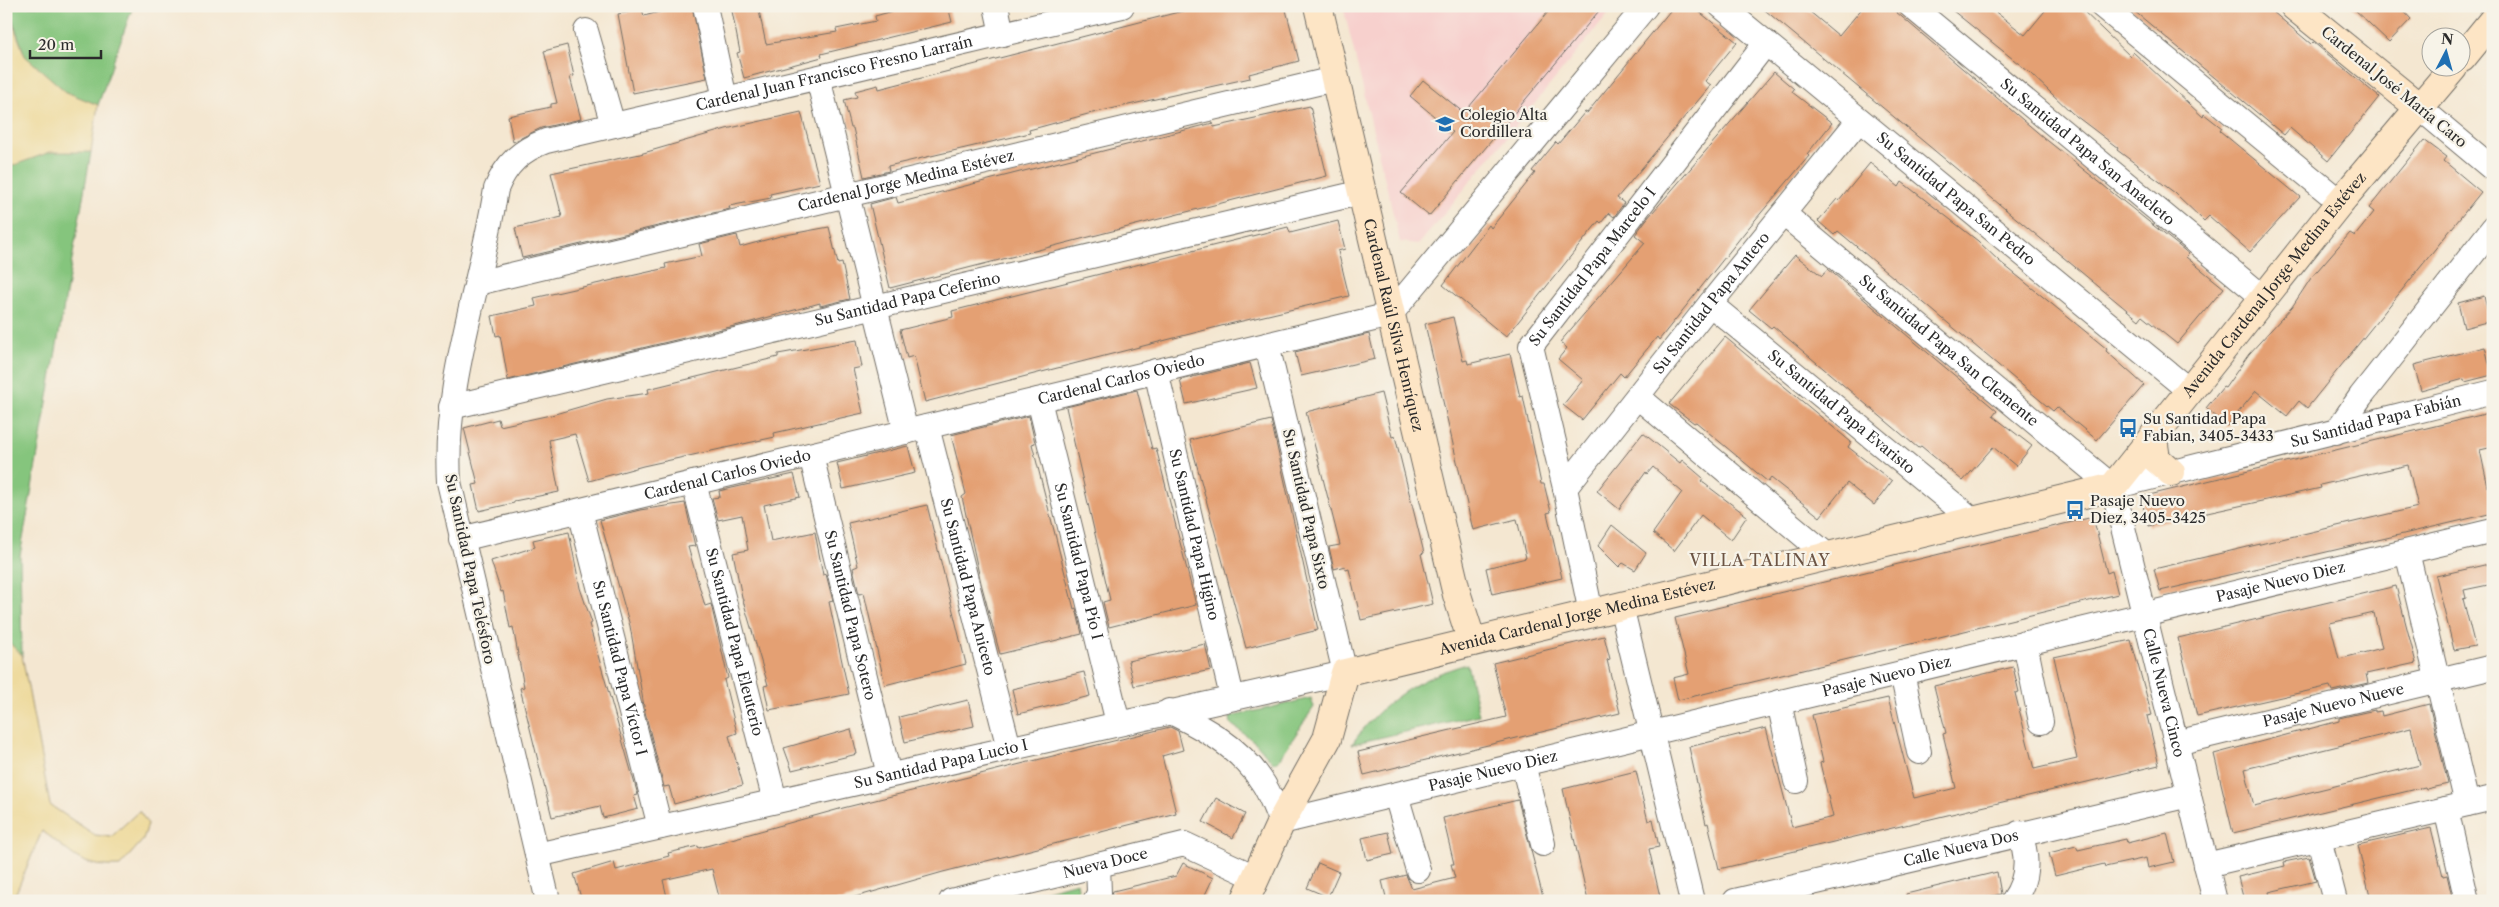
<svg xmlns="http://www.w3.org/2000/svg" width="2499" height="907" font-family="'Libre Caslon Text',serif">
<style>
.built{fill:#f7d0cd}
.green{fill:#85c57d;stroke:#587854}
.sand{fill:#eeda9e;stroke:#8c8264}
.building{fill:#e4a073;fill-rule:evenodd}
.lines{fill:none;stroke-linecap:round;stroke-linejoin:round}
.street-casing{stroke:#716d65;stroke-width:26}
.secondary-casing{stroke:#716d65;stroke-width:30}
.street{stroke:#fff;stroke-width:24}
.secondary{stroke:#fde5c5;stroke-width:28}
.labels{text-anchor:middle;stroke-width:4.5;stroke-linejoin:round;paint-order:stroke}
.street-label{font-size:15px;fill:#2b2b2b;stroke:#f7f3e8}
.poi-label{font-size:15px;fill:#2b2b2b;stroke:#f7f3e8;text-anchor:start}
.neighbourhood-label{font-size:16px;letter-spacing:1px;fill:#6c5444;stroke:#f7f3e8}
</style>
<rect width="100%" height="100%" fill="#f7f3e8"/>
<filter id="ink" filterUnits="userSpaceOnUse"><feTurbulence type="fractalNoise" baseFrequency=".02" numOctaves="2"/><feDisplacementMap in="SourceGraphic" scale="10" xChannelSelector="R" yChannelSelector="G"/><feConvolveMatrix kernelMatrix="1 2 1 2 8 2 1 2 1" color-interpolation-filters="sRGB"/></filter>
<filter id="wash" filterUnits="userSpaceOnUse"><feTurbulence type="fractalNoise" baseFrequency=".0096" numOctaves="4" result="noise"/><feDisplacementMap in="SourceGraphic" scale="20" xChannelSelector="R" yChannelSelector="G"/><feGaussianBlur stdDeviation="1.12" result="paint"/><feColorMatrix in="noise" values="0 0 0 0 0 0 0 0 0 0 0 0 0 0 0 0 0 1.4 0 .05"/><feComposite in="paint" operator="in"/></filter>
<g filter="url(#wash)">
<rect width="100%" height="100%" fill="#f4e7d1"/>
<path class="built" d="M1343,6H1615L1419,244L1400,242Z"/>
<path class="green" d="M8,6H133L98,105L66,92L25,56Z
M50,152H91L20,556L22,655L6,640V168Z
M1467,664L1479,715L1352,744C1382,701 1418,678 1467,664Z
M1311,698L1314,707L1278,761L1273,763L1256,743L1231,724L1230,717Z
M1077,882L1079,894L1077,901H1007Z"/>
<path class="sand" d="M6,6L25,56L66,92L98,105L91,152H50L6,168Z
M6,640L22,655L50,805L95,835L111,837L139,811L148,824L143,840L120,866C77,868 74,853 42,831L13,900L6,899Z"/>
<g id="blocks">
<path class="building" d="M682,6H692L707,78L633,93L618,14L642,9L644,16Z
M731,6H758L766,44L837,32L836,29L876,21L875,16L911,6H948L952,22L821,54L822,57L744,78L737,53L740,52Z
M1202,6H1285L1299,61L1249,74L1250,78L1088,114L1029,130L1030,133L888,166L889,171L864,177L853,128H851L844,100L857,97L855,91L878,85L879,89Z
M1553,6H1603L1429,216L1401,193L1453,132L1410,96L1423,80L1464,113Z
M1674,6H1692L1737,42L1705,81L1711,85L1617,198L1624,203L1614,217L1609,213L1601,223L1599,221L1506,337L1443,285L1489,225L1491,228L1535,173L1532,171L1556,142L1558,144L1585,112L1587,113Z
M1760,6H1803L1839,36L1864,6H1889L2043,137L2189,254L2186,257L2224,288L2177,344L2142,316L2139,320Z
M1947,6H1988L2025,35L2049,6H2078L2130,56L2133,52L2203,117L2204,114L2222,128L2220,131L2300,197L2250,252L2209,216L2204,221L2175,193L2117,150L2118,148L2072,113L2029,72Z
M2128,6H2266L2311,44L2313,42L2379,97L2328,161L2290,128L2284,135Z
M2351,6H2399L2411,19L2389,42Z
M567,45L574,76L570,77L581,119L541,128L513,142L508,116L551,107V104L557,103L544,51Z
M1774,72L1794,89L1792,92L1832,123L1807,154L1809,156L1745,232L1659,340L1657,337L1624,377L1620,373L1582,420L1563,405L1583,380L1558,359L1567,348L1560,342L1645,243L1635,235L1646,220Z
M1310,106L1327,176L890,288L870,204L896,197L898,203L1213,123L1214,127Z
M801,112L820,183L770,194L771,198L729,206L730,209L522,258L515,228L562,217L551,173L640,154L726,129Z
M2424,140L2447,157L2444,161L2481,192L2307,408L2299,401L2287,416L2256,391L2227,426L2206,408L2223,387L2225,388L2249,354L2292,307L2311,278L2350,233L2355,236L2374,212L2369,208Z
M1870,163L1899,187L1902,182L1978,241L1999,261L2107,349L2106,351L2144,385L2097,440L2057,407L2053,411L1838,231L1834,235L1818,221L1837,199L1839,201Z
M1338,221L1345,249L1338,251L1349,296L1221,326L925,402L914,356L907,358L900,330L953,317L952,311L1288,227L1290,233Z
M829,227L838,264L842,263L850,299L820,306V303L751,322L508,380L500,335L496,336L492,316L536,306L534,298L666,268L665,264L702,256L699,244L737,235L740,247L780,236Z
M1795,255L1822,276L1828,269L1997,411L1993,416L2032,446L2016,466L1993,447L1963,481L1921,446L1918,448L1773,326L1771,328L1749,310Z
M2484,296L2490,321L2464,328L2458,303Z
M1453,317L1463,361L1467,360L1468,364L1510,354L1520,397L1523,396L1541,484H1544L1551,512L1547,513L1562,578L1492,594L1486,568L1526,558L1517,519L1473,530L1425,324Z
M1369,334L1375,359L1301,376L1295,352Z
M1725,337L1851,442L1848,447L1892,481L1874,505L1847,483L1820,517L1771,478L1768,482L1696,422L1694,423L1669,404Z
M857,340L862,367L853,369L863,413L774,433L775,437L643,466L589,481L575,434L549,440L559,492L514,501V503L479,511L473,485L478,484L464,428L498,419L500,426L555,414L607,399L649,393L648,389L778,357V354Z
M2485,347L2492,375L2465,382L2464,379L2421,391L2414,365Z
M1250,363L1257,388L1186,404L1180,380Z
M1137,390L1152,449L1156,448L1167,491L1196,605L1109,627L1103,602L1110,600L1066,407Z
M1381,393L1392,437L1395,436L1424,553L1421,554L1433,604L1361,620L1349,569L1346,570L1345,566L1334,569L1329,547L1340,545L1306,412Z
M2493,412V447L2480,450L2488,487L2493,486V513L2160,591L2154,569L2418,507L2408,465L2320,485L2321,488L2148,526L2141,497Z
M1029,416L1035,443L1032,444L1074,609L1076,608L1082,634L1000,654L981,583L962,497L966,494L951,435Z
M1271,420L1318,630L1246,648L1190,440Z
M1643,433L1680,463L1682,460L1703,478L1701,481L1747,516L1731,540L1701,515L1674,551L1653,533L1682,492L1653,467L1647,474L1646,472L1619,509L1597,491Z
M908,446L915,473L843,489L837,463Z
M794,474L800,497L764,505L771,541L815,532L823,575L826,574L833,601L829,602L849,694L769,710L764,686L768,685L742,597L733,553L748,550L742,515L718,520L712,498L720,497L719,491Z
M685,503L695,546L688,547L705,606L711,604L728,678L724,680L737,733L729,736L743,785L674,804L669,786L664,787L645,712L630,626L600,520L640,510Z
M927,505L966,664L885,685L864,593L859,594L853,568L858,566L848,523Z
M2093,517L2107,573L2112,571L2118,594L1678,700L1673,678L1689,674L1675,618Z
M1612,525L1646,553L1635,570L1623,563L1619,567L1598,546Z
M569,532L580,588L592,623L589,624L638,795L634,796L638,809L603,818L600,806L552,817L520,688L524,687L513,627L510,628L503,591L501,592L491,561L535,547L533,540Z
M2493,563V584L2464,590L2466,598L2463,599L2475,646L2454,650L2436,576Z
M2396,586L2416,663L2366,674L2368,683L2332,691L2330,686L2197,716L2178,638ZM2374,613L2382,648L2339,659L2330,623Z
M1604,636L1610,659L1607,660L1620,713L1364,775L1358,752L1506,717L1493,663Z
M2131,640L2152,715L2147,716L2159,765L1719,869L1708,823L1706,824L1689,747L1766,728L1792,827L1833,817L1820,763L1823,762L1812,715L1888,698L1914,798L1956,788L1943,734L1946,733L1934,686L2013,667L2019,692L2015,693L2034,769L2077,759L2054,657Z
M1205,644L1211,670L1134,686L1128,661Z
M1084,672L1090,696L1018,714L1012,689Z
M968,700L974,726L905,742L899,717Z
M2429,704L2448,784L2426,789L2425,787L2233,833L2214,754L2339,721V718L2375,710V712L2381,711L2382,716ZM2411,728L2420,765L2254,806L2245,769Z
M1170,727L1178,731L1183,750L1162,756L1176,813L943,872L841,901H720L712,869L663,880L668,901H582L574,874L614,862L616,870L669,856L668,853L698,846L699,848L843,808Z
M851,729L857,754L792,770L784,748Z
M1636,771L1648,821L1653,819L1659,847L1649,849L1661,901H1588L1563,789Z
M1216,798L1245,814L1233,838L1203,822Z
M1518,800L1544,901H1387L1382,881L1406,875L1412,889L1455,878L1451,864H1454L1443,818Z
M2431,828L2443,876L2447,875L2453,901H2371L2358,845Z
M1388,832L1393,854L1367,860L1362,838Z
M2167,833L2174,862L2148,868L2146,858L2105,867L2104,864L2055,876L2049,853L2076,846L2078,850L2126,839L2127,843Z
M2309,857L2316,881L2269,892L2271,901H2244L2238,877L2285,866L2284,862Z
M1183,863L1213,878L1202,901H1110L1113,891L1176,876Z
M1318,863L1339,872L1328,897L1307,888Z
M1997,872L2001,894L1971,901H1907L1906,894Z"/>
</g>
</g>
<g filter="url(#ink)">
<use href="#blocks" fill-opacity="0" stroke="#716d65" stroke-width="1"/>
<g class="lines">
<g class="street-casing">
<g id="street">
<path d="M705,6L725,99"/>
<path d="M996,6L1002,34"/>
<path id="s1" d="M1721,6L2191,392"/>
<path id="s2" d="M1911,6L2264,298"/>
<path d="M2102,6L2340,202"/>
<path d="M586,31L613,125"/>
<path d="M818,78L906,432"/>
<path d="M2420,108L2493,169"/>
<path id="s3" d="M1784,214L2113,487"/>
<path id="s4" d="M477,283L1334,79"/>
<path id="s5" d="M1710,304L1974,521"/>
<path id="s6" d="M1156,371L1232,697"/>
<path d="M1638,397L1828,556"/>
<path id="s7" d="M1039,400L1118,723"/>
<path id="s8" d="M451,407L1363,192"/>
<path id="s9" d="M927,427L1009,748"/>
<path d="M2336,432L2361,396L2493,228"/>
<path id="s10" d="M811,455L889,775"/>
<path id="s11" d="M694,483L775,801"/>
<path id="s12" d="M2113,487L2215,901"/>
<path id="s13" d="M2113,487L2493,392"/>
<path id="s14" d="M1565,488L1710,304L1859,120"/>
<path id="s15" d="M580,511L660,827"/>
<path id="s16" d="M461,539L1390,315L1646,6"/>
<path d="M2407,552L2467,804"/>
<path d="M1621,606L1692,901"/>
<path id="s17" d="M1591,613L1565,488L1531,346L1766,43"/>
<path d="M2025,643L2041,722"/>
<path d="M1902,673L1919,752"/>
<path d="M1779,702L1796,781"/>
<path id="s18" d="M1169,711C1204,728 1239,747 1261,780C1270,792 1275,809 1281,822L2493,531"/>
<path id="s19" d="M2176,743L2493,667"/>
<path d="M1523,764L1543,844"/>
<path d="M1396,795L1418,870"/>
<path d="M2446,809L2467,901"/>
<path d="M2319,839L2335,901"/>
<path id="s20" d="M537,855L1345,673L1267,345"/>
<path d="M2206,865L2493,798"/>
<path id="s21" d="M548,901L449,482C443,384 481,286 496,189C506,164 521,150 546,141L1122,6"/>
<path id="s22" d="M951,901L1184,844L1255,877"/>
<path d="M1095,901L1099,893L1098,865"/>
<path id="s23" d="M1735,901L2189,795"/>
<path d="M2013,901C2028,880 2029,856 2019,833"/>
</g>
</g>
<g class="secondary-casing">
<g id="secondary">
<path id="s24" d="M1318,6L1457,595L1472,642"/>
<path d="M2294,6L2420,108"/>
<path d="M2462,58L2493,20"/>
<path d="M2153,438L2156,459L2171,472"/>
<path id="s25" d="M1245,901L1281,822L1327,739L1345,673L2113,487L2340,202L2453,68"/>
</g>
</g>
<use href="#street" class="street"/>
<use href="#secondary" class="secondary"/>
</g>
</g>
<defs>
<g id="school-bare" transform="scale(1.5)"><path d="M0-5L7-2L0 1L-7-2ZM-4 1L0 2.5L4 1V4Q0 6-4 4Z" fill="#1f6fb2" stroke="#f7f3e8" stroke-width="2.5" paint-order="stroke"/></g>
<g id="bus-bare" transform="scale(1.5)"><path d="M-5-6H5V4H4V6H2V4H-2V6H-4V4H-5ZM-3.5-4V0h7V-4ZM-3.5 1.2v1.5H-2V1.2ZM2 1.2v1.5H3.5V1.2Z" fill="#1f6fb2" stroke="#f7f3e8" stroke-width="2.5" paint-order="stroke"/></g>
</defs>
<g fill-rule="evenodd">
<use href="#school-bare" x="1445" y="124"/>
<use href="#bus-bare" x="2128" y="428"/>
<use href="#bus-bare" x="2075" y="510"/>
</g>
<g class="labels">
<g class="street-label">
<text dy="5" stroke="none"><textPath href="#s21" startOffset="1096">Cardenal Juan Francisco Fresno Larraín</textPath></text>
<text transform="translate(2394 87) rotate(39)" y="5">Cardenal José María Caro</text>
<text dy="5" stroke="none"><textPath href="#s2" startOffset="229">Su Santidad Papa San Anacleto</textPath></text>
<text dy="5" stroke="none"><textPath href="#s4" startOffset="441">Cardenal Jorge Medina Estévez</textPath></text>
<text dy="5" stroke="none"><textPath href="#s1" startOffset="304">Su Santidad Papa San Pedro</textPath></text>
<text dy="5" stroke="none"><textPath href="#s17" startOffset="374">Su Santidad Papa Marcelo I</textPath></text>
<text dy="5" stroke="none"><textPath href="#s25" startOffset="1299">Avenida Cardenal Jorge Medina Estévez</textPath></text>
<text dy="5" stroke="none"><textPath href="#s8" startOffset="469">Su Santidad Papa Ceferino</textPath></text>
<text dy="5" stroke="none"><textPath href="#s14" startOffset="236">Su Santidad Papa Antero</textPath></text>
<text dy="5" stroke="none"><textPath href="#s24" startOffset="328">Cardenal Raúl Silva Henríquez</textPath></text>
<text dy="5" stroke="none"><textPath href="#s3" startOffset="214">Su Santidad Papa San Clemente</textPath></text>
<text dy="5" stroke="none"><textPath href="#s16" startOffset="679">Cardenal Carlos Oviedo</textPath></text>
<text dy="5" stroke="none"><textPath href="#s5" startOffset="170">Su Santidad Papa Evaristo</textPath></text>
<text dy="5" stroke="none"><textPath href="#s13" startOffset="271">Su Santidad Papa Fabián</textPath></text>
<text dy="5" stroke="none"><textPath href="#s16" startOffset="274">Cardenal Carlos Oviedo</textPath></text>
<text transform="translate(1306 509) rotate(77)" y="5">Su Santidad Papa Sixto</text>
<text dy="5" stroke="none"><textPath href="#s6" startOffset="168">Su Santidad Papa Higino</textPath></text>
<text dy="5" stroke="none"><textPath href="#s7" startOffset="166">Su Santidad Papa Pío I</textPath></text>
<text transform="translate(470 569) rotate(78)" y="5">Su Santidad Papa Telésforo</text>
<text dy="5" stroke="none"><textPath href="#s18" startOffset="1191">Pasaje Nuevo Diez</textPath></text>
<text dy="5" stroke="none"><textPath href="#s9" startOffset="165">Su Santidad Papa Aniceto</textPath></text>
<text dy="5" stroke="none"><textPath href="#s10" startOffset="165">Su Santidad Papa Sotero</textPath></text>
<text dy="5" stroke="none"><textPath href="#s25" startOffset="489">Avenida Cardenal Jorge Medina Estévez</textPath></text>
<text dy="5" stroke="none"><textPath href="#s11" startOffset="164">Su Santidad Papa Eleuterio</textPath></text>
<text dy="5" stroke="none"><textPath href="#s15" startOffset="162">Su Santidad Papa Víctor I</textPath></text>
<text dy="5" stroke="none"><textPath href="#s18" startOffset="786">Pasaje Nuevo Diez</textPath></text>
<text dy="5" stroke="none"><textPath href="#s12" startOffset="212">Calle Nueva Cinco</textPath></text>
<text dy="5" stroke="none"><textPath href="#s19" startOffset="162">Pasaje Nuevo Nueve</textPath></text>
<text dy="5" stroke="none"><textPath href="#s20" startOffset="414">Su Santidad Papa Lucio I</textPath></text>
<text dy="5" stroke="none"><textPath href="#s18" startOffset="381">Pasaje Nuevo Diez</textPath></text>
<text dy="5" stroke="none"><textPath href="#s23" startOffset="232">Calle Nueva Dos</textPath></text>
<text dy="5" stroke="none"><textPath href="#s22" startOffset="159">Nueva Doce</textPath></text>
</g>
<g class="poi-label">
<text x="1460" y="120">Colegio Alta<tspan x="1460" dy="17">Cordillera</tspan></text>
<text x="2143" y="424">Su Santidad Papa<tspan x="2143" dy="17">Fabian, 3405-3433</tspan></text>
<text x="2090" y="506">Pasaje Nuevo<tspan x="2090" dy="17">Diez, 3405-3425</tspan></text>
</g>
<g class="neighbourhood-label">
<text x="1760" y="566">VILLA TALINAY</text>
</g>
</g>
<rect width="2499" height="907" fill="none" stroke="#f7f3e8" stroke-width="25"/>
<g transform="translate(2446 52) rotate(6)"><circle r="24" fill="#f7f3e8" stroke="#a5a39c"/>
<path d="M0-4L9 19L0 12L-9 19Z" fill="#1f6fb2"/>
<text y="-8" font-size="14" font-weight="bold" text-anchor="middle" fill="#2b2b2b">N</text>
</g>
<path d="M30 50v8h71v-8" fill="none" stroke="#2b2b2b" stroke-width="2.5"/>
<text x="38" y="50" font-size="15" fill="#2b2b2b" stroke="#f7f3e8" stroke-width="4" paint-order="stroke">20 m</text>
</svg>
